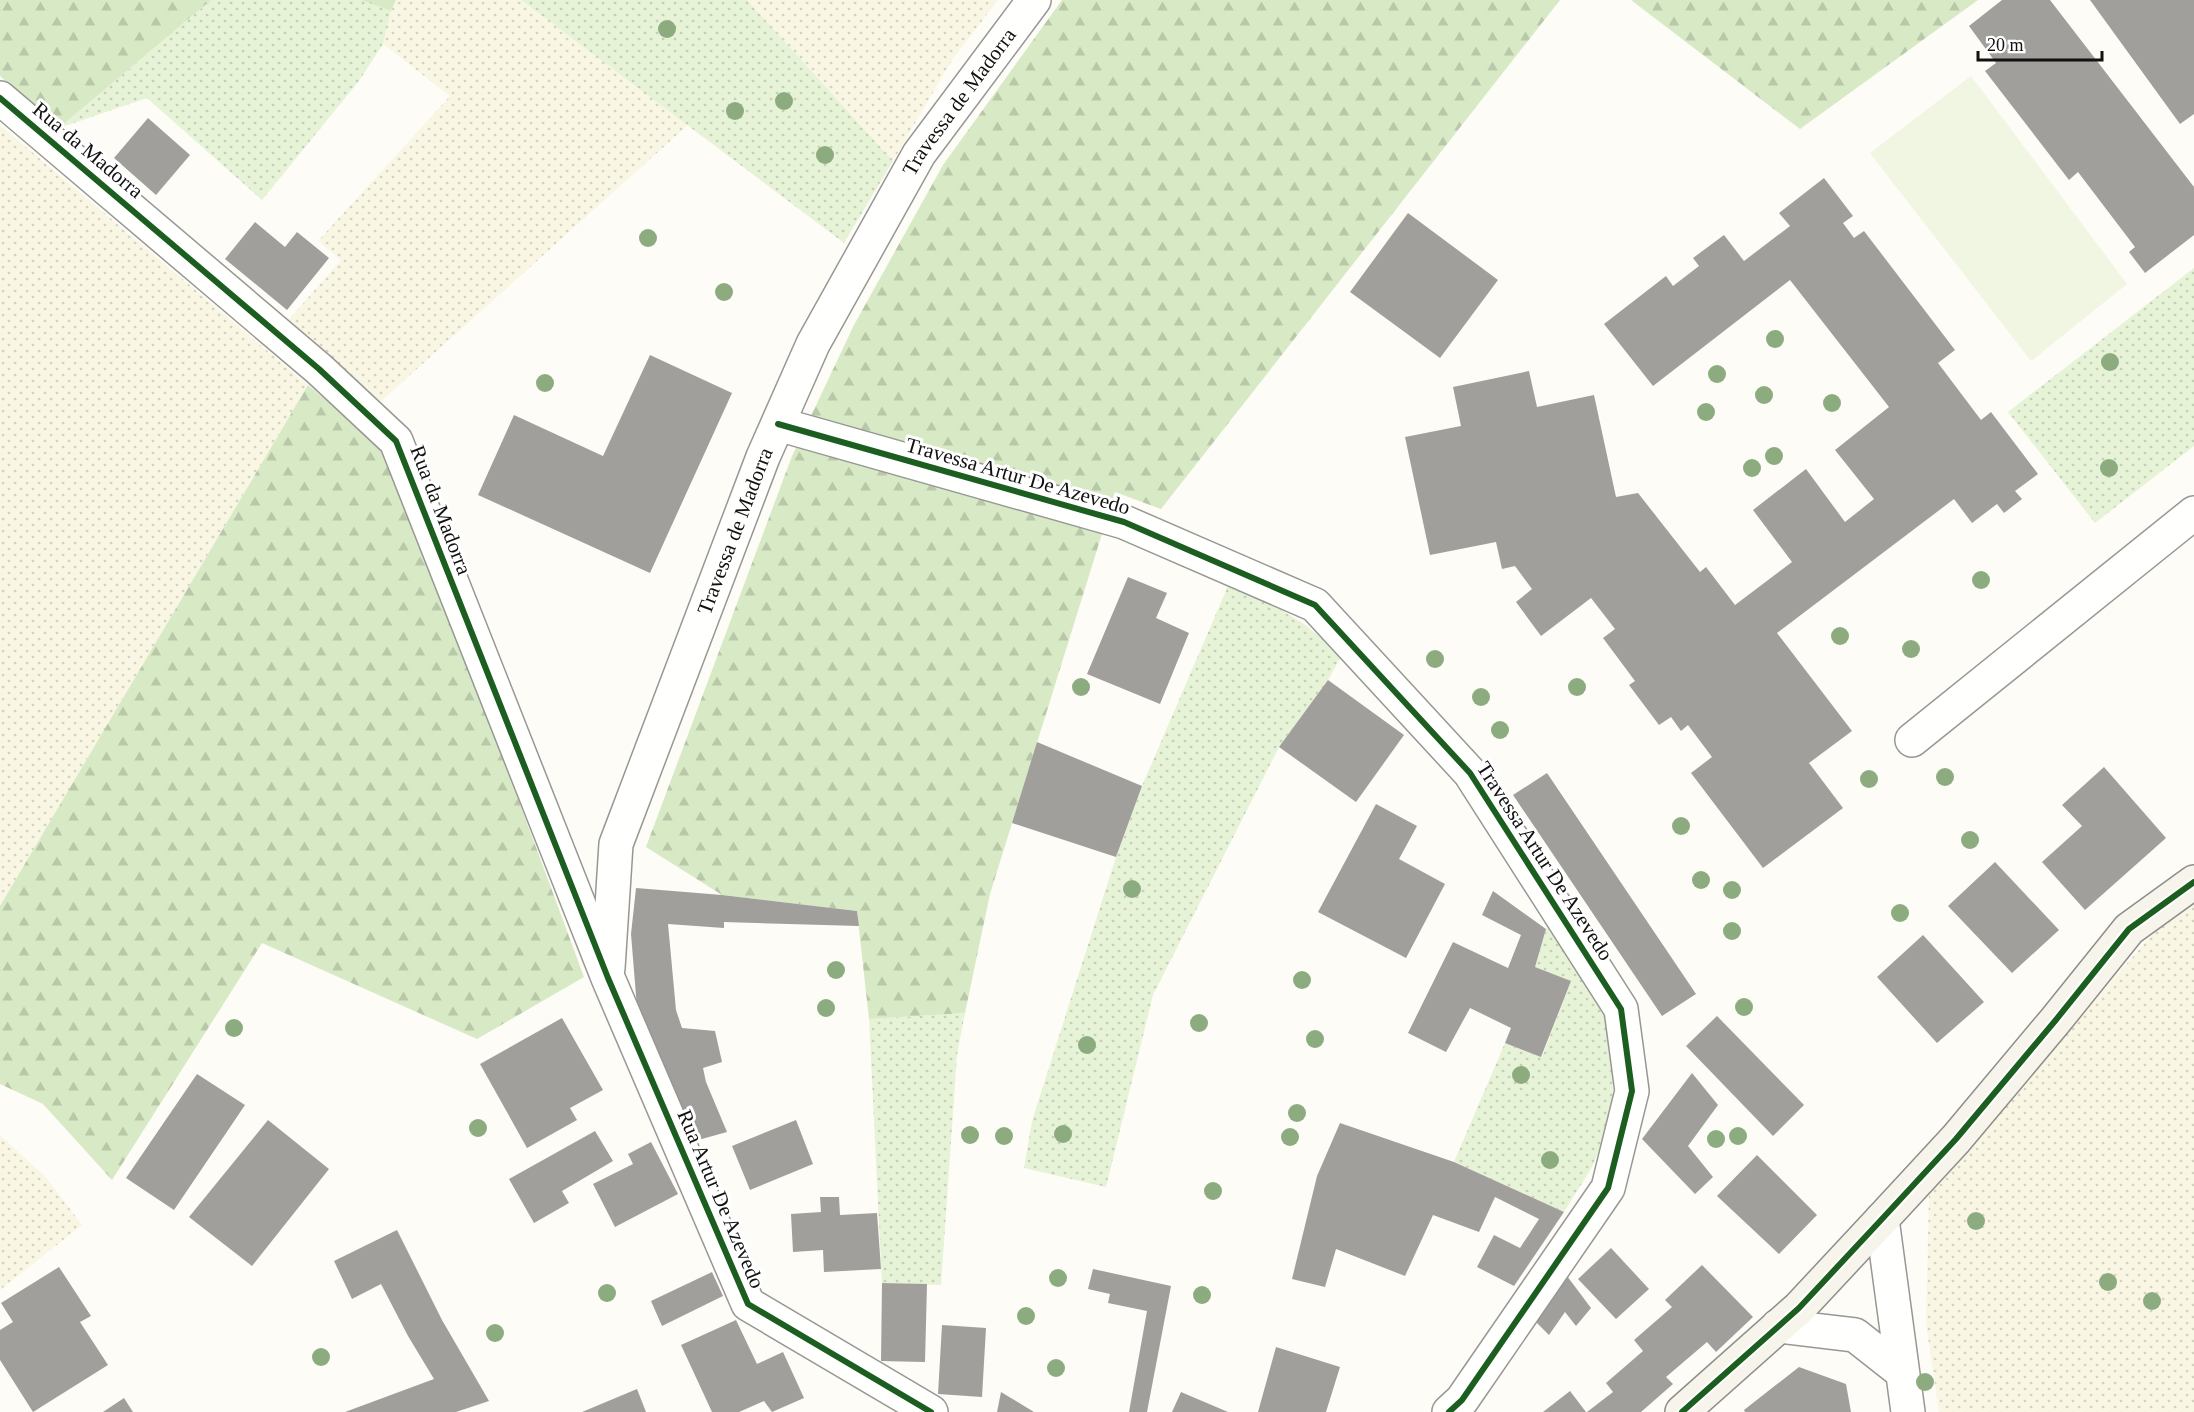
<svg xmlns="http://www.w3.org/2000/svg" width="2194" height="1412" font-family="Georgia,serif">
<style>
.farmland{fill:url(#farmland-dots)}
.grass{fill:url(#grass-dots)}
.forest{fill:url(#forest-firs)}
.pitch{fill:#f0f6e1}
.building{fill:#a19f9c}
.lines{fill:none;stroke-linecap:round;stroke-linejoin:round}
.minor-casing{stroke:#979795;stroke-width:36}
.tertiary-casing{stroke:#979795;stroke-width:36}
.secondary-casing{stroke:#8e8d8b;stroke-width:36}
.minor{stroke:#fffffe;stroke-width:33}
.tertiary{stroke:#fffffe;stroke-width:33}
.secondary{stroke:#f6f4eb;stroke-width:33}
.cycleway-casing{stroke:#fff;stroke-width:10}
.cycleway{stroke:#1b5e20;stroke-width:6}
.tree{fill:#8cac80}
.labels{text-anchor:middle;stroke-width:6;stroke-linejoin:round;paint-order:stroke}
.street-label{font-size:21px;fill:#111;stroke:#fff}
</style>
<defs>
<pattern id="farmland-dots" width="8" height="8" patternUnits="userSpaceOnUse" patternTransform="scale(1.5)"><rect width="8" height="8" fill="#f9f7e4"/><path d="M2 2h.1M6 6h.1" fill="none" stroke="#d4d3c3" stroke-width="1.8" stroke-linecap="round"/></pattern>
<pattern id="grass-dots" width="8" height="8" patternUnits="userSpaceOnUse" patternTransform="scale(1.5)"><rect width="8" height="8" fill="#e7f3d7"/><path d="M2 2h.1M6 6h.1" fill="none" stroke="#c5cfb8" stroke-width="1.8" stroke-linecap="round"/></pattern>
<pattern id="forest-firs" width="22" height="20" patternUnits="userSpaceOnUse" patternTransform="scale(1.5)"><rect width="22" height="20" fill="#d8eac5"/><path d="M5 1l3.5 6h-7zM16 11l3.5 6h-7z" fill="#b8c8a8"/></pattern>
</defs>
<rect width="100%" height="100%" fill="#fdfcf7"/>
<path class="farmland" d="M396,0H521L688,125L379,403L286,323L341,260L318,241L450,96L383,44L391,11Z
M747,0H998L952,60L893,161Z
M0,125L308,385L0,906Z
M2194,905V1412H1939L1926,1324L1929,1191L2157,929Z
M0,1135L46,1177L82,1225L0,1290Z"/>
<path class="grass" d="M211,0H361L391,11L383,44L359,81L262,200L147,98L59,128Z
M521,0H747L893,161L844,243Z
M2194,268V446L2095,523L2008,412Z
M1231,579L1304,624L1342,655L1328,680L1279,747L1153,995L1106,1187L1024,1168L1032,1121L1116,857L1142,786Z
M1553,920L1612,1016L1613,1117L1592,1167L1564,1212L1454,1162L1505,1043L1542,1057L1571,981L1535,967L1546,929Z
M965,1013L957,1055L941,1285L882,1283L869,1019Z"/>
<path class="forest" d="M0,0H211L59,128L0,76Z
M361,0H396L391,11Z
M1062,0H1560L1161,509L1115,492L990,894L965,1013L869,1019L857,911L722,895L646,847L792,456L854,325L943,165Z
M1631,0H1978L1800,129Z
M308,385L377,444L404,490L584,977L477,1039L262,943L112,1180L43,1104L0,1084V906Z"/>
<path class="pitch" d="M1971,76L2127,284L2031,361L1870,153Z"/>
<path class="building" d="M2002,0H2050L2194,187V235L2145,273L2129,252L2135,247L2078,172L2069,180L1985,71L1996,63L1969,26Z
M2090,0H2194V114L2180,124Z
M148,118L190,155L156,195L114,158Z
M1824,178L1853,216L1843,223L1854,238L1864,231L1955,350L1938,363L1981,420L1991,412L2038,474L2015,491L2022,499L2004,513L1997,504L1972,523L1954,499L1777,633L1852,731L1809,763L1843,808L1763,868L1691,773L1712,757L1688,725L1681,731L1671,717L1659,725L1629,685L1635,681L1603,638L1615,629L1591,598L1541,636L1516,602L1532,589L1515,566L1502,569L1496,542L1430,555L1405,437L1461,426L1453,387L1529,371L1537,407L1594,395L1616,497L1638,493L1700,572L1706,567L1735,605L1792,562L1753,510L1806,469L1845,522L1874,499L1835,450L1889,407L1790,280L1653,386L1604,324L1666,276L1673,286L1699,266L1693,258L1724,235L1744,261L1790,226L1779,213Z
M1408,213L1498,280L1440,358L1350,292Z
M255,222L285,247L297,232L329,258L287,310L225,259Z
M650,355L732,393L650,573L478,495L514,415L603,456Z
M1128,577L1167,593L1156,618L1189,633L1160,704L1087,674Z
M1328,680L1404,735L1356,802L1279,747Z
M1037,742L1142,786L1116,857L1012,823Z
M2104,767L2166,838L2085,910L2042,862L2082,826L2062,805Z
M1547,773L1696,994L1662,1016L1513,795Z
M1376,804L1417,826L1399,859L1445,884L1406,958L1318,912Z
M1995,862L2059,930L2012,973L1948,906Z
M636,888L722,895L857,911L859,926L724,922V928L668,924L676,1010L682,1028L715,1031L722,1062L703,1068L706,1082L727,1132L691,1142L638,1020L631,934Z
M1493,891L1546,929L1535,967L1571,981L1541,1057L1505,1043L1511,1028L1470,1008L1446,1052L1408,1033L1453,942L1508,968L1521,935L1482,915Z
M1923,935L1984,1002L1937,1043L1877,977Z
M1717,1016L1804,1105L1773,1136L1686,1046Z
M562,1018L603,1090L570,1108L577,1120L527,1148L480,1064Z
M1692,1073L1718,1105L1688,1146L1713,1177L1695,1194L1642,1139Z
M197,1074L245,1105L174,1210L126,1178Z
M268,1120L329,1169L252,1266L189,1217Z
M796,1120L813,1164L750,1190L732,1146Z
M1340,1123L1454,1162L1564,1212L1514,1286L1477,1267L1494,1235L1520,1248L1539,1219L1495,1197L1479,1232L1433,1215L1405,1276L1336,1249L1325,1287L1292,1279L1317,1176Z
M595,1131L613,1161L562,1191L569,1203L534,1223L509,1179Z
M651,1142L678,1194L615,1227L593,1184L633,1164L628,1154Z
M1757,1155L1817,1215L1779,1254L1717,1196Z
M820,1197H839L840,1215L877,1213L881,1269L824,1272L823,1250L793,1252L791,1214L821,1212Z
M397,1230L442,1320L489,1401L456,1412H345L434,1379L408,1336L381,1284L352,1299L334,1261Z
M1611,1248L1649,1289L1616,1319L1578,1279Z
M1702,1265L1753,1317L1716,1352L1707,1342L1666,1377L1673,1384L1641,1412H1587L1613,1392L1606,1383L1643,1351L1634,1340L1672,1307L1665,1300Z
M59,1267L91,1316L80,1322L108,1365L33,1412L0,1360V1330L13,1322L1,1303Z
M1093,1269L1171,1286L1147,1412H1129L1147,1311L1108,1303L1110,1294L1088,1289Z
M712,1272L723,1296L662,1326L651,1301Z
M1567,1276L1591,1308L1576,1326L1565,1312L1549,1335L1534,1320Z
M882,1283L927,1284L925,1362L881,1361Z
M736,1320L757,1364L783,1352L804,1398L772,1412L764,1401L739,1412H712L681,1345Z
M942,1325L986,1328L982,1397L938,1394Z
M1276,1347L1340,1367L1326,1412H1258Z
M1799,1367L1846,1384L1851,1412H1745L1744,1410Z
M637,1389L646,1412H582Z
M1570,1391L1586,1412H1543Z
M1001,1392L1034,1412H997Z
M1181,1392L1228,1412H1172Z
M124,1398L133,1412H103Z"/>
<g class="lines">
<g class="minor-casing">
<g id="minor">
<path d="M0,98L319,369L396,441L608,978L748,1304L931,1412"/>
<path d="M778,424L1124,522L1315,605L1470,773L1621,1009L1632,1091L1608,1188L1462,1400L1449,1412"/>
<path d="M1912,740L2194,513"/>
<path id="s1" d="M608,968L616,844L763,457L813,344L919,154L1034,0"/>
</g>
</g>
<g class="tertiary-casing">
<path id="tertiary" d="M1882,1219L1908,1412
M1778,1326L1855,1335L1902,1372"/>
</g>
<g class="secondary-casing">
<path id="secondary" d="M1682,1412L1799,1308L1882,1219L1956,1139L2055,1021L2129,929L2194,882"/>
</g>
<use href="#minor" class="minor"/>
<use href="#tertiary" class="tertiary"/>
<use href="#secondary" class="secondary"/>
<g class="cycleway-casing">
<path id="cycleway" d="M0,98L319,369L396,441L608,978L748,1304L931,1412
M778,424L1124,522L1315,605L1470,773L1621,1009L1632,1091L1608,1188L1462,1400L1449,1412
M1682,1412L1799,1308L1882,1219L1956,1139L2055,1021L2129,929L2194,882"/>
</g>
<use href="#cycleway" class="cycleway"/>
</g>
<g class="tree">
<circle cx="667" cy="29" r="9"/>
<circle cx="784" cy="101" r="9"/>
<circle cx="735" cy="111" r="9"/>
<circle cx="825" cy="155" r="9"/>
<circle cx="648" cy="238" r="9"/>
<circle cx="724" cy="292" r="9"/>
<circle cx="1775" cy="339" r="9"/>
<circle cx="2110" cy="362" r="9"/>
<circle cx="1717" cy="374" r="9"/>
<circle cx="545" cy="383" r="9"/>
<circle cx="1764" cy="395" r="9"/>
<circle cx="1832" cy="403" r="9"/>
<circle cx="1706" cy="412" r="9"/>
<circle cx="1774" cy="456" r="9"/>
<circle cx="1752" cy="468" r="9"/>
<circle cx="2109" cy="468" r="9"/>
<circle cx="1981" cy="580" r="9"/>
<circle cx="1840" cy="636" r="9"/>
<circle cx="1911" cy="649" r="9"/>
<circle cx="1435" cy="659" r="9"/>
<circle cx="1081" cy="687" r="9"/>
<circle cx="1577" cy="687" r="9"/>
<circle cx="1481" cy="697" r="9"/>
<circle cx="1500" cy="730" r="9"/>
<circle cx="1945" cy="777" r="9"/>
<circle cx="1869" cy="779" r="9"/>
<circle cx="1681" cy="826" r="9"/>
<circle cx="1970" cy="840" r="9"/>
<circle cx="1701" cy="880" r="9"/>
<circle cx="1132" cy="889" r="9"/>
<circle cx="1732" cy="890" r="9"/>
<circle cx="1900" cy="913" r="9"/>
<circle cx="1732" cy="931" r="9"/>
<circle cx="836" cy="970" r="9"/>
<circle cx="1302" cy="980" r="9"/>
<circle cx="1744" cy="1007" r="9"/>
<circle cx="826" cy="1008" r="9"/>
<circle cx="1199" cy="1023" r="9"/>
<circle cx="234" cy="1028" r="9"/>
<circle cx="1315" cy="1039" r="9"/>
<circle cx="1087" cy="1045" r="9"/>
<circle cx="1521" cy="1075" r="9"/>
<circle cx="1297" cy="1113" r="9"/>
<circle cx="478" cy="1128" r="9"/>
<circle cx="1063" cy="1134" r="9"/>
<circle cx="970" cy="1135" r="9"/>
<circle cx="1004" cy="1136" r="9"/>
<circle cx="1738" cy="1136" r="9"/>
<circle cx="1290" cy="1137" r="9"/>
<circle cx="1716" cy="1139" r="9"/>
<circle cx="1550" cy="1160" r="9"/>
<circle cx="1213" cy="1191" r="9"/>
<circle cx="1976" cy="1221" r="9"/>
<circle cx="1058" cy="1278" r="9"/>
<circle cx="2108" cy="1282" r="9"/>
<circle cx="607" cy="1293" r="9"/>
<circle cx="1202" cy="1295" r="9"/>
<circle cx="2152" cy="1301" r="9"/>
<circle cx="1026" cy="1316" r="9"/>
<circle cx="495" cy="1333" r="9"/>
<circle cx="321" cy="1357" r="9"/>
<circle cx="1056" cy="1368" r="9"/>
<circle cx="1925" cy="1382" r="9"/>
</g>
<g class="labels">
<g class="street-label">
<text dy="7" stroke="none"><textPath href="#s1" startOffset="945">Travessa de Madorra</textPath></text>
<text transform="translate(88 150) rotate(40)" y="7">Rua da Madorra</text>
<text transform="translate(1018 476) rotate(16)" y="7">Travessa Artur De Azevedo</text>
<text transform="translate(441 510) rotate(69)" y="7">Rua da Madorra</text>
<text dy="7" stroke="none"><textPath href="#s1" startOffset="459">Travessa de Madorra</textPath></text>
<text transform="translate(1545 861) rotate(57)" y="7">Travessa Artur De Azevedo</text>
<text transform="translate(721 1199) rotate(67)" y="7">Rua Artur De Azevedo</text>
</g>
</g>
<path d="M1978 51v9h124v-9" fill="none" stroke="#111111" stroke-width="3"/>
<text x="1987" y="51" font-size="18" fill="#111111" stroke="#ffffff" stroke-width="4.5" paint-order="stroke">20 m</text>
</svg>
